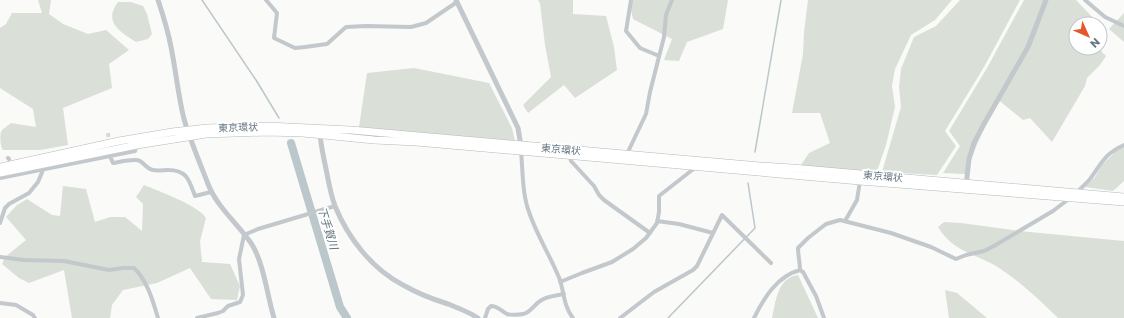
<svg xmlns="http://www.w3.org/2000/svg" width="1124" height="318" font-family="Poppins,'Noto Sans JP',sans-serif">
<style>
.green{fill:#dadfd7}
.lines{fill:none;stroke-linecap:round;stroke-linejoin:round}
.stream{stroke:#bbc7cb;stroke-width:1.5}
.river{stroke:#bbc7cb;stroke-width:8}
.minor-tunnel{stroke:#d5d9db;stroke-width:4;stroke-dasharray:4 2;stroke-linecap:butt}
.trunk-casing{stroke:#b4b9bd;stroke-width:8}
.minor{stroke:#c3c8cc;stroke-width:4}
.tertiary{stroke:#c3c8cc;stroke-width:5}
.trunk{stroke:#fff;stroke-width:7}
.labels{text-anchor:middle;stroke-width:4;stroke-linejoin:round;paint-order:stroke}
.street-label{font-size:10px;fill:#657683;stroke:#fff}
.water-label{font-size:11px;font-style:italic;fill:#60757c;stroke:#fff}
</style>
<rect width="100%" height="100%" fill="#fafaf8"/>
<path class="green" d="M38,0H51L49,14L63,24L88,34L106,30L129,50L109,64L112,88L63,108L68,145L40,150H3C0,146 0,137 1,132C3,128 8,126 11,123L36,127L33,109L0,88V28L6,24L12,13H42Z
M538,0H573V14L606,16L614,47L617,70L575,98L564,85L528,113L523,105L551,77L545,45L540,3Z
M631,0H728L723,29L687,42L679,61L664,60L672,39L633,19L629,1Z
M808,0H952L935,20L911,35L895,69L892,86L895,107L886,145L876,174L801,165L809,153L830,143L820,113H792L803,54L804,32Z
M960,0H1020L984,67L945,131L956,146L937,175L882,172L901,107L899,87L901,69L914,37L936,26Z
M1024,0H1076L1096,21L1095,24H1076V48H1098L1106,56L1100,65L1087,78L1085,86L1052,142L1030,118L1023,120L996,98L965,174L943,173L960,146L949,131L987,68Z
M118,2H131L143,6L147,14L152,34L148,39L136,42C120,32 103,22 118,2Z
M1124,13V42L1109,29Z
M414,68L489,83L512,128L515,141L359,127L367,73Z
M1124,147V181L1113,191L1085,187L1095,177L1102,165L1116,151Z
M144,185C158,191 198,205 206,218L200,241L202,262L230,264L240,286L237,300L211,299L190,268L157,283L123,290L112,305L110,318H72L64,270L29,283L19,278L2,264L5,257L26,240L6,217L17,205L27,199L52,215L60,216L63,186L86,189L95,222L110,217H125L142,231L143,204L136,197Z
M944,222L961,223L1019,231L1124,241V318H1058C1038,299 1020,281 996,266C974,253 953,252 938,227Z
M798,275L818,318H772C776,301 777,278 798,275Z
M945,290L957,293L987,318H949Z"/>
<g class="lines">
<path class="stream" d="M202,0L256,80L279,118
M755,152L781,0
M668,318L755,228L748,183"/>
<path class="river" d="M291,143L340,307L347,318"/>
<path class="minor-tunnel" d="M108,133L109,144"/>
<g class="trunk-casing">
<path id="trunk" d="M0,167L119,141L172,132L207,128L267,126L351,130L760,166L792,168L1124,197
M0,173L137,145L206,134L267,132L303,133L374,140L416,142L860,181L1124,202"/>
</g>
<path class="minor" d="M266,0L277,13L274,38L295,48L305,47L327,44L346,27L366,26L411,27L426,23L457,2
M631,0L626,31L640,48L659,56
M1085,0L1105,17L1124,26
M521,151C523,172 522,193 529,212C537,236 551,257 560,280C564,293 564,307 573,318
M110,156L113,163C120,162 135,158 140,161C145,164 147,169 153,170C158,171 163,170 168,170C187,170 189,180 195,196L211,192
M570,156L571,161L594,186L599,195L604,200L650,233
M626,156L646,114L650,92L664,37L666,15L672,0
M8,158L9,159
M0,178L135,151L137,145
M1076,193C1081,188 1086,184 1090,179C1102,163 1104,154 1124,145
M657,221L679,224L713,233
M845,221L857,200L860,181
M0,223L5,208L9,204L29,193L38,182L43,170
M0,257L24,260L64,261L109,270L123,268H134C147,280 153,301 158,318
M560,282L582,273L612,262L633,249L646,238L657,223L659,212V196L696,167
M0,303L16,305L33,315L35,318
M197,318L218,313L223,311L228,306L240,302L243,295L239,259L244,235L258,229L335,206
M485,318L488,309L491,306C498,306 501,311 507,314C510,315 519,315 523,314C530,313 534,305 540,301C547,296 555,296 564,294
M620,318L654,292L693,270L697,266L722,215L771,263
M754,318C764,298 777,276 800,270
M824,318L816,296L803,272L800,270C800,263 798,255 798,248L808,238L826,224L840,220L891,233L931,247L956,259L966,255L984,251L994,246L1053,211L1070,198"/>
<path class="tertiary" d="M158,0C163,15 168,31 171,47C176,71 178,95 184,119C190,140 200,163 208,184C217,207 237,223 251,243C264,263 267,295 274,318
M456,0L518,128L521,146
M320,131C320,142 323,154 325,164C328,178 330,193 335,206C348,238 372,269 403,285C417,293 432,299 448,304C458,308 469,312 478,318
M966,186L969,159L974,143L984,124L1028,47L1046,0"/>
<use href="#trunk" class="trunk"/>
</g>
<g class="labels">
<g class="street-label">
<text transform="translate(238 127) rotate(-2)" y="4">東京環状</text>
<text transform="translate(561 149) rotate(5)" y="4">東京環状</text>
<text transform="translate(883 176) rotate(5)" y="4">東京環状</text>
</g>
<g class="water-label">
<text transform="translate(328 228) rotate(73)" y="4">下手賀川</text>
</g>
</g>
<g transform="translate(1088 36) rotate(135)"><circle r="19" fill="#ffffff" stroke="#c1c8cd"/>
<path d="M0-3L7 15L0 10L-7 15Z" fill="#e4572e"/>
<text y="-6" font-size="11" font-weight="bold" text-anchor="middle" fill="#657683">N</text>
</g>
</svg>
